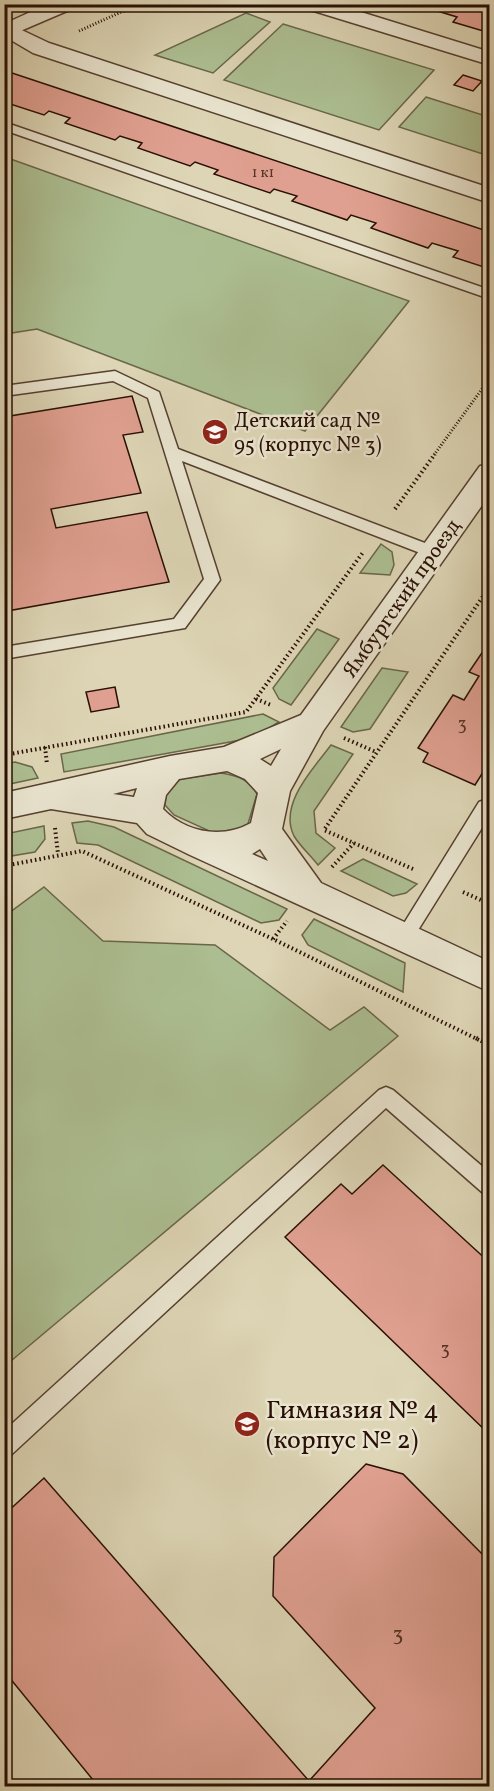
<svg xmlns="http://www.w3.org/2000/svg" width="494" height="1791" font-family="Vollkorn,serif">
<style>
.green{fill:#acbe91;stroke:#6a664a;stroke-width:1.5}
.building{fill:#e0a091;stroke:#290f04;stroke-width:1.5}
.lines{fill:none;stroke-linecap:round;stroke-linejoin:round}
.service-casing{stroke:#564030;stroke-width:3}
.minor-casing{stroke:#564030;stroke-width:3}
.tertiary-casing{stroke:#564030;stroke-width:3}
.path-far2{stroke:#290f04;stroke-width:3;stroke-dasharray:1 2;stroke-linecap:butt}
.path-far1{stroke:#290f04;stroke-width:4;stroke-dasharray:1.5 3;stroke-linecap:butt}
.path{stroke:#290f04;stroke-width:4.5;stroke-dasharray:1.5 4;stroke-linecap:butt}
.service{fill:#e9e4cf;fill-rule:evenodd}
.minor{fill:#e9e4cf;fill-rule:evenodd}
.tertiary{fill:#e9e4cf;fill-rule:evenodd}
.labels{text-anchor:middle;stroke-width:5;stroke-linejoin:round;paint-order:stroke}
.far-number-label{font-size:15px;fill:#573327}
.number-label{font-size:18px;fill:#573327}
.poi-label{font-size:21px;fill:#290f04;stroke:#e9e4cf;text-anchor:start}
.street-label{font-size:21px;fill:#290f04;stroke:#e9e4cf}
.near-number-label{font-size:21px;fill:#573327}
.near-poi-label{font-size:26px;fill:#290f04;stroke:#e9e4cf;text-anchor:start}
</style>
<rect width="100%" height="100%" fill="#ddd5b5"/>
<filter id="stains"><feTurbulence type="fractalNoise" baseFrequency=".00333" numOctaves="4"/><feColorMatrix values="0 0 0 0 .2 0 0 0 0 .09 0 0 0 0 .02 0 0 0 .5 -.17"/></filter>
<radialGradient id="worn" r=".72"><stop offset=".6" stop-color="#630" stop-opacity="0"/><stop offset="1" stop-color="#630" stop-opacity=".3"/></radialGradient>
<path class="green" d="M246,13L270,22L213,73L155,55Z
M283,24L434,70L379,130L224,80Z
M426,97L489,117V156L399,127Z
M4,157H5L409,301L305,431L37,329L5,334Z
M381,544L392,552L394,565L390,575L360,573Z
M317,629L339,639L291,705L279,699L273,688Z
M382,668L408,672L370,729L353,732L341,727Z
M263,714L279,722L252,738L64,772L61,754Z
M331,745L353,754L314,811L316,833L335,848L318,865C311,856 300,846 294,836C278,804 314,768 331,745Z
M15,762L32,767L38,778L5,785V764Z
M221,773C238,776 249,779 257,794L247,827L218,835L174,815L165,805L167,789L181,779Z
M88,821L114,827L287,909L279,920L261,923L98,845L77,843L72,823Z
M44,826L45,839L35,852L5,857V834Z
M363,859L417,884L406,893L393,896L341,871Z
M44,887L103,941L215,945L330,1030L364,1007L398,1036L5,1366V916Z
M314,919L405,963L403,992L308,945L302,935Z"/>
<path class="building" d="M414,4H490V33L453,22L457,17Z
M12,73L490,232V269L453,257L458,251L432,243L428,248L371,228L376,223L351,215L347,220L292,201L297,196L274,189L270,193L214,174L218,170L195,162L190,166L138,148L142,143L120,136L115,140L65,123L70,118L49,111L44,115L4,102V79Z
M463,75L482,81L473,91L454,85Z
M132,396L143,432L123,435L141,493L51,509L56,528L147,512L169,582L7,611L4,562L9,561L4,542V417Z
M490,641V761L475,785L423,762L428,753L418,748L453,695L464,700L479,676L469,672Z
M115,687L119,707L91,712L86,692Z
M383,1165L490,1263V1435L285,1237L341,1184L352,1194Z
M366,1464L403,1474L490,1562V1786H98L4,1671V1515L44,1478L309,1781L375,1708L273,1596L274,1557Z"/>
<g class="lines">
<g class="service-casing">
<path id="service" d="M4,122L490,290V299L4,130Z
M115,371L159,392L178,449L438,548L441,552L438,556H428L182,461L220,580L185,628L4,659V647L174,619L204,579L148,398L113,381L4,396V386Z
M490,798V815L410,943L404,946L398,943L395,938L398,933L479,802Z
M386,1087L393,1090L490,1173V1195L483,1193L386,1108L12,1454L4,1457V1431L379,1090Z"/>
</g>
<g class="minor-casing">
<path id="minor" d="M301,4H335L490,52V65L304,8Z
M9,24L49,43L490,188V203L33,53L4,36V25Z
M490,464V494L323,731L290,791L282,829L321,883L490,962V992L190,855L147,834L137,823L51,809L4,819V793L170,756L224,747L301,715L480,466ZM281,749L271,766L260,759ZM227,771L245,779L258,793L251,823C222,839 186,833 163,809L166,795L179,779ZM137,788L134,797L113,794ZM260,849L268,861L252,854Z"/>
</g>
<g class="tertiary-casing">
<path id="tertiary" d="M48,4H77L74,8L4,38V24Z"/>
</g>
<path class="path-far2" d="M79,31L139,4
M434,455L490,378"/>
<path class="path-far1" d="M395,509L435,454
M256,699L271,705
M344,738L376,752
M45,747L47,764
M4,755L246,712L364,551
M55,828L58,854
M4,866L82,851L273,939L479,1040
M332,867L354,843
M413,869L324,830L490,586
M463,892L490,904
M273,939L287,921"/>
<path class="path" d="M476,1038L490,1045"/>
<use href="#service" class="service"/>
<use href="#minor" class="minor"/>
<use href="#tertiary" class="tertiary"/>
</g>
<defs>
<g id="school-disc" transform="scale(1.35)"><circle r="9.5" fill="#8f2418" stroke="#e9e4cf"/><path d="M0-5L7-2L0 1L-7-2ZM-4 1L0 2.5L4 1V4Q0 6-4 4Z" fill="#fff"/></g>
</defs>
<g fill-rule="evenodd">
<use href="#school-disc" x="215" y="432"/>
<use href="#school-disc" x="247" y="1424"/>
</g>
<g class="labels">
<g class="far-number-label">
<text x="263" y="177">1 к1</text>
</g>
<g class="number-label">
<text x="462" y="730">3</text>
<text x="445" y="1355">3</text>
</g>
<g class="poi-label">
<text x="234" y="427">Детский сад №<tspan x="234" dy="24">95 (корпус № 3)</tspan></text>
</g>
<g class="street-label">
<text transform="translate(401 598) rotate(-55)" y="7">Ямбургский проезд</text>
</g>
<g class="near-number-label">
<text x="398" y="1640">3</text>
</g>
<g class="near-poi-label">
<text x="266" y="1418">Гимназия № 4<tspan x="266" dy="30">(корпус № 2)</tspan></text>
</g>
</g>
<rect width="494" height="1791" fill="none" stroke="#ddd5b5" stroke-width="24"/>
<rect x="6" y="6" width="482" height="1779" fill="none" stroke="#290f04" stroke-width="3"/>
<rect x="12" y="12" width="470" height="1767" fill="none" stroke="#290f04" stroke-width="1.5"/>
<rect width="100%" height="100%" filter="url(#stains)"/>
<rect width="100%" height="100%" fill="url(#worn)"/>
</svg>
